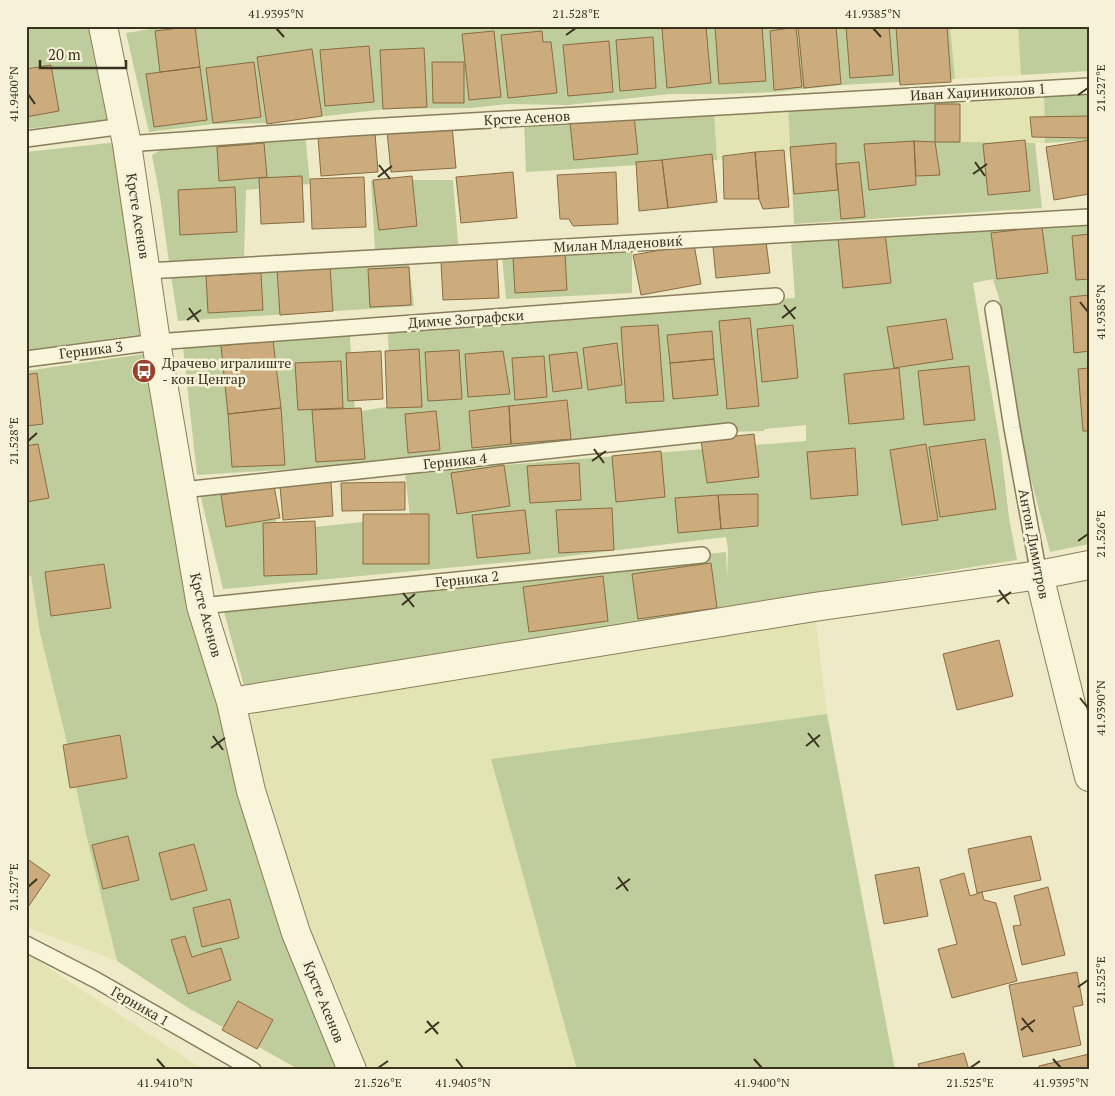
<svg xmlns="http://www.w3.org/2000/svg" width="1115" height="1096" font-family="'PT Serif',serif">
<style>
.farmland{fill:#e3e4b4}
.green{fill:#becd9b}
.building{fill:#ccac7d;stroke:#896b42}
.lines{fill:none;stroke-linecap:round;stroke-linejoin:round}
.service-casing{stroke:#8a7d5c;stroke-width:18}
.minor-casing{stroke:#8a7d5c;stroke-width:30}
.service{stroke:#f9f5db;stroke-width:15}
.minor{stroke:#f9f5db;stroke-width:28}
.ticks{fill:none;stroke:#3b3220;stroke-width:2}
.labels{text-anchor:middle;stroke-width:5;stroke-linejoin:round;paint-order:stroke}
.street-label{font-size:14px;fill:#3b3220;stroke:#f6f2d7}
.poi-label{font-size:14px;fill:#3b3220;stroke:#f6f2d7;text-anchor:start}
.neatline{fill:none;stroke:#3b3220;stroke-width:2}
.ticks-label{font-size:12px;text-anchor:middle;fill:#3b3220}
</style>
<rect width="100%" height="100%" fill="#eeeac7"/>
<path class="farmland" d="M950,26H1018L1021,75L955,79Z
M1044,93L1045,143L960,142L954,94Z
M788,108L790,157L717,160L714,111Z
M26,575L31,576L40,633L64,732L86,834L117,961L26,927Z
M814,607L827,714L492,759L577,1070H352L231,702Z
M26,953L204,1070H26Z"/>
<path class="green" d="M26,26H91L110,119L26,129Z
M169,26H950L955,79L843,85L774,92L724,94H670L568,105L507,104L471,108L386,109L266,123L213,124L149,132L126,33Z
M1018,26H1089V71L1021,75Z
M1089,91V140L1045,143L1044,93Z
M954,94L960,142L1035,143L1042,208L794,224L788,108Z
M714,111L717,160L526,172L524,118Z
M305,132L310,184L246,190L244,256L169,262L160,197L152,155L159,151L174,146Z
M118,142L144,334L26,350V152Z
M397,180H453L458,244L375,250L371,181Z
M1089,221V544L1050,552L1023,449L1011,365L999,298L993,279L973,283L1001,449L1009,518L1017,560L904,578L830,593L726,610L616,625L244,686L223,608L726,552L727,578L728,549L726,537L553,558L223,589L199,490L271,483L277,531L410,517L405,473L806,441V425L765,429L764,431L724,432L414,457L323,467L197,475L182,338L349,324L355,412L392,406L387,321L795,298L791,241Z
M632,251V293L506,299L502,256Z
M409,264L414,306L178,321L171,276L348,265Z
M151,353L197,625L241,799L338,1070H300L190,1009L117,961L86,834L65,735L40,633L31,576L26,575V371Z
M827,714L895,1070H577L491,759Z"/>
<path class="building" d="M195,26L200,67L160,72L155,31Z
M694,26H706L711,83L667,88L662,29Z
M715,26H762L766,81L719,84Z
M810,26H836L841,84L804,88L798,27Z
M846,26H889L893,75L850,78Z
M896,26H947L951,82L900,85Z
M796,27L802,87L774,90L770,31Z
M494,31L501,97L469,100L462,34Z
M542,31L543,42H551L557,93L508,98L501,35Z
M653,37L656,88L620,91L616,40Z
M609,41L613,92L568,96L563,45Z
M369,46L374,102L325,106L320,50Z
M424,48L427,107L383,109L380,50Z
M312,49L322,116L267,124L257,57Z
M254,62L261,117L213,123L206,68Z
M432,62H464V103H433Z
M51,65L59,111L26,117V69Z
M200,67L207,120L154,127L146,74Z
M935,104H960V142H935Z
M634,116L638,154L574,160L570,123Z
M1089,116V138L1032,137L1030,117Z
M452,126L456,168L391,172L387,131Z
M375,133L378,172L321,176L318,137Z
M1025,140L1030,191L988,195L983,144Z
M1089,140V194L1054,200L1046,147Z
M914,141L916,185L869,190L864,144Z
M914,141L935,142L940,175L916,176Z
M264,143L267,177L219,181L217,147Z
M836,143V164L838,190L794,194L790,147Z
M784,150L789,207L763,209L759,199L755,152Z
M755,152L759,199H724L723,156Z
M712,154L717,202L668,208L662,160Z
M662,160L668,208L639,211L636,162Z
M859,162L865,217L841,219L836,164Z
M513,172L517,218L461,223L456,177Z
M616,172L618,224L573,226L569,219H560L557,175Z
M302,176L304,222L261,224L259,178Z
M412,176L417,226L379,230L373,180Z
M364,177L366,227L312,229L310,179Z
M235,187L237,232L180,235L178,190Z
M1042,227L1048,273L997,279L991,233Z
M885,233L891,283L843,288L838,238Z
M1089,234V279L1076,280L1072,236Z
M766,241L770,273L716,278L713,247Z
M694,244L701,284L641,295L633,255Z
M565,254L567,290L515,293L513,257Z
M497,259L499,298L443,300L441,262Z
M330,266L333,311L280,315L277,270Z
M409,267L411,305L370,307L368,269Z
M261,273L263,310L208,313L206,276Z
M1089,295V351L1074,353L1070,297Z
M750,318L759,406L727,409L719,321Z
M946,319L953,359L894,368L887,327Z
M658,325L664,401L626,403L621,327Z
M793,325L798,378L762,382L757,329Z
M712,331L714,359L670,363L667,335Z
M273,340L281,408L228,414L221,346Z
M617,343L622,385L588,390L583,348Z
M419,349L422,407L387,408L385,351Z
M459,350L462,399L428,401L425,352Z
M381,351L383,399L348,401L346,353Z
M503,351L510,394L468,397L465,354Z
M577,352L582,388L553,392L549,355Z
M544,356L547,397L515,400L512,358Z
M714,359L718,395L673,399L670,363Z
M341,361L343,408L298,410L295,363Z
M969,366L975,420L924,425L918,371Z
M899,368L904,419L849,424L844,374Z
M1089,368V431H1083L1078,369Z
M37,373L43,424L26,426V375Z
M567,400L571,439L511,444L509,406Z
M509,406L511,444L472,448L469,411Z
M281,408L285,465L232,467L228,414Z
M361,408L365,459L316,462L312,410Z
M436,411L440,450L408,453L405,414Z
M754,434L759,477L707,483L701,440Z
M985,439L996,509L940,517L929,447Z
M38,444L49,498L26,502V446Z
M926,444L938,520L902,525L890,450Z
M855,448L858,495L811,499L807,452Z
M661,451L665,497L616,502L612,456Z
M579,463L581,500L530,503L527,466Z
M504,465L510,506L457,514L451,473Z
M331,482L333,516L283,520L280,486Z
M405,482V510L342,511L341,483Z
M274,486L280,518L226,527L221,495Z
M758,494V526L721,529L718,495Z
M718,495L721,529L678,533L675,498Z
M612,508L614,550L559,553L556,510Z
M525,510L530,553L477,558L472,515Z
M363,514H429V564H363Z
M315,521L317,574L264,576L263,523Z
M711,563L717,608L638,619L632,574Z
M104,564L111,608L51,616L45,572Z
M603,576L608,621L529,632L523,587Z
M999,640L1013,696L957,710L943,654Z
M120,735L127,778L70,788L63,745Z
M128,836L139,880L103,889L92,845Z
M1031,836L1041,880L977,893L968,849Z
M194,844L207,890L171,900L159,853Z
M26,858L50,875L26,910Z
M919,867L928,916L884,924L875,875Z
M964,873L970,896L982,892L984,900L996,903L1017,981L952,998L938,949L957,944L940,880Z
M1048,887L1065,955L1022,965L1013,926L1021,925L1014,896Z
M230,899L239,938L202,947L193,908Z
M185,936L192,957L221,948L231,980L188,994L171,940Z
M1077,972L1083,1005L1073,1007L1081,1045L1023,1057L1009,985Z
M238,1001L273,1020L257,1049L222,1030Z
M964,1053L969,1070H920L918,1064Z
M1089,1054V1070H1040L1039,1066Z"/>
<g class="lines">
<g class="service-casing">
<path id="service" d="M26,139L124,126
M127,144L349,128L1089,86
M147,271L1089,217
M993,309L1012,428L1039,575
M26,359L156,342L776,296
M182,490L729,431
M201,606L702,555
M26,944L96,980L253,1070"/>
</g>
<g class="minor-casing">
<path id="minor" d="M103,26L127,144L156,342L201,606L231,702L251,791L296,933L352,1070
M1039,575L1089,777
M231,702L814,607L1039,575L1089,565"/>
</g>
<use href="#service" class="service"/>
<use href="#minor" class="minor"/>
</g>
<path class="ticks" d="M276,28L284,37M873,28L881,37M566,35L576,28M28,94L35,104M1078,95L1088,88M975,162L985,176M379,165L390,179M973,174L987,164M378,177L392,166M1080,302L1088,312M784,305L795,319M189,308L199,322M782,318L796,307M187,320L201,310M28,441L37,433M594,449L604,463M592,461L606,451M1078,541L1088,534M999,590L1009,604M403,593L414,607M997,602L1011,592M402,605L415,594M1080,698L1088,708M808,733L819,747M213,736L223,750M806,746L820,735M211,748L225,738M618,877L628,891M28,887L37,879M616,889L630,879M1078,987L1088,980M1022,1018L1033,1032M427,1021L438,1034M1021,1030L1035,1020M425,1033L439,1022M157,1059L165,1068M456,1059L463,1068M754,1059L762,1068M1053,1059L1061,1068M378,1068L388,1061M970,1068L980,1061"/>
<defs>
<g id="bus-disc" transform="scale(1.25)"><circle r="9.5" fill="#993f2c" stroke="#f6f2d7"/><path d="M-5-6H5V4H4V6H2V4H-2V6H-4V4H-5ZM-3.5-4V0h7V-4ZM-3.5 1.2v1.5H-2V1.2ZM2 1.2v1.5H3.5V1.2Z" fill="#fff"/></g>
</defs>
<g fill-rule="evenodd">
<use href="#bus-disc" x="144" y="371"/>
</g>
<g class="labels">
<g class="street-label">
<text transform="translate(978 92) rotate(-3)" y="5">Иван Хаџиниколов 1</text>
<text transform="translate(527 118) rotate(-3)" y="5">Крсте Асенов</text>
<text transform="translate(138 216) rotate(81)" y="5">Крсте Асенов</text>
<text transform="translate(618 244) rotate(-3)" y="5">Милан Младеновиќ</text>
<text transform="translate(466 319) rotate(-4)" y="5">Димче Зографски</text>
<text transform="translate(91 350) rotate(-7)" y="5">Герника 3</text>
<text transform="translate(455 461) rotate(-6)" y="5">Герника 4</text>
<text transform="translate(1034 544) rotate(79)" y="5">Антон Димитров</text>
<text transform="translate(467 579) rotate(-6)" y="5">Герника 2</text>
<text transform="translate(206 615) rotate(75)" y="5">Крсте Асенов</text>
<text transform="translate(324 1002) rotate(68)" y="5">Крсте Асенов</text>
<text transform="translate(140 1006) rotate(30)" y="5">Герника 1</text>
</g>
<g class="poi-label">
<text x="162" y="368">Драчево игралиште<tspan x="162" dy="16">- кон Центар</tspan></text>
</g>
</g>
<rect width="1115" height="1096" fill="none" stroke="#f6f2d7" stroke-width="55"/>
<path d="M40 60v8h86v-8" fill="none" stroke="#3b3220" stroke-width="2.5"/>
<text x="48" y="60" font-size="15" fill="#3b3220" stroke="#f6f2d7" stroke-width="4" paint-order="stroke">20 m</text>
<rect x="28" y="28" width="1060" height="1040" class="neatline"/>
<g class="ticks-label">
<text x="276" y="18">41.9395°N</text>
<text x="576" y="18">21.528°E</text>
<text x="873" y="18">41.9385°N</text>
<text transform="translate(1101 88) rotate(-90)" y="4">21.527°E</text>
<text transform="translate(14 94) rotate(-90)" y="4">41.9400°N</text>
<text transform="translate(1101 312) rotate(-90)" y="4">41.9385°N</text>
<text transform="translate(14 441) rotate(-90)" y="4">21.528°E</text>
<text transform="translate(1101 534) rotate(-90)" y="4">21.526°E</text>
<text transform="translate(1101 708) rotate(-90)" y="4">41.9390°N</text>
<text transform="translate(14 887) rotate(-90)" y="4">21.527°E</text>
<text transform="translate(1101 980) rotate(-90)" y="4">21.525°E</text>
<text x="165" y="1087">41.9410°N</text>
<text x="378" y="1087">21.526°E</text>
<text x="463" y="1087">41.9405°N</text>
<text x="762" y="1087">41.9400°N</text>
<text x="970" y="1087">21.525°E</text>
<text x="1061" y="1087">41.9395°N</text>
</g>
</svg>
